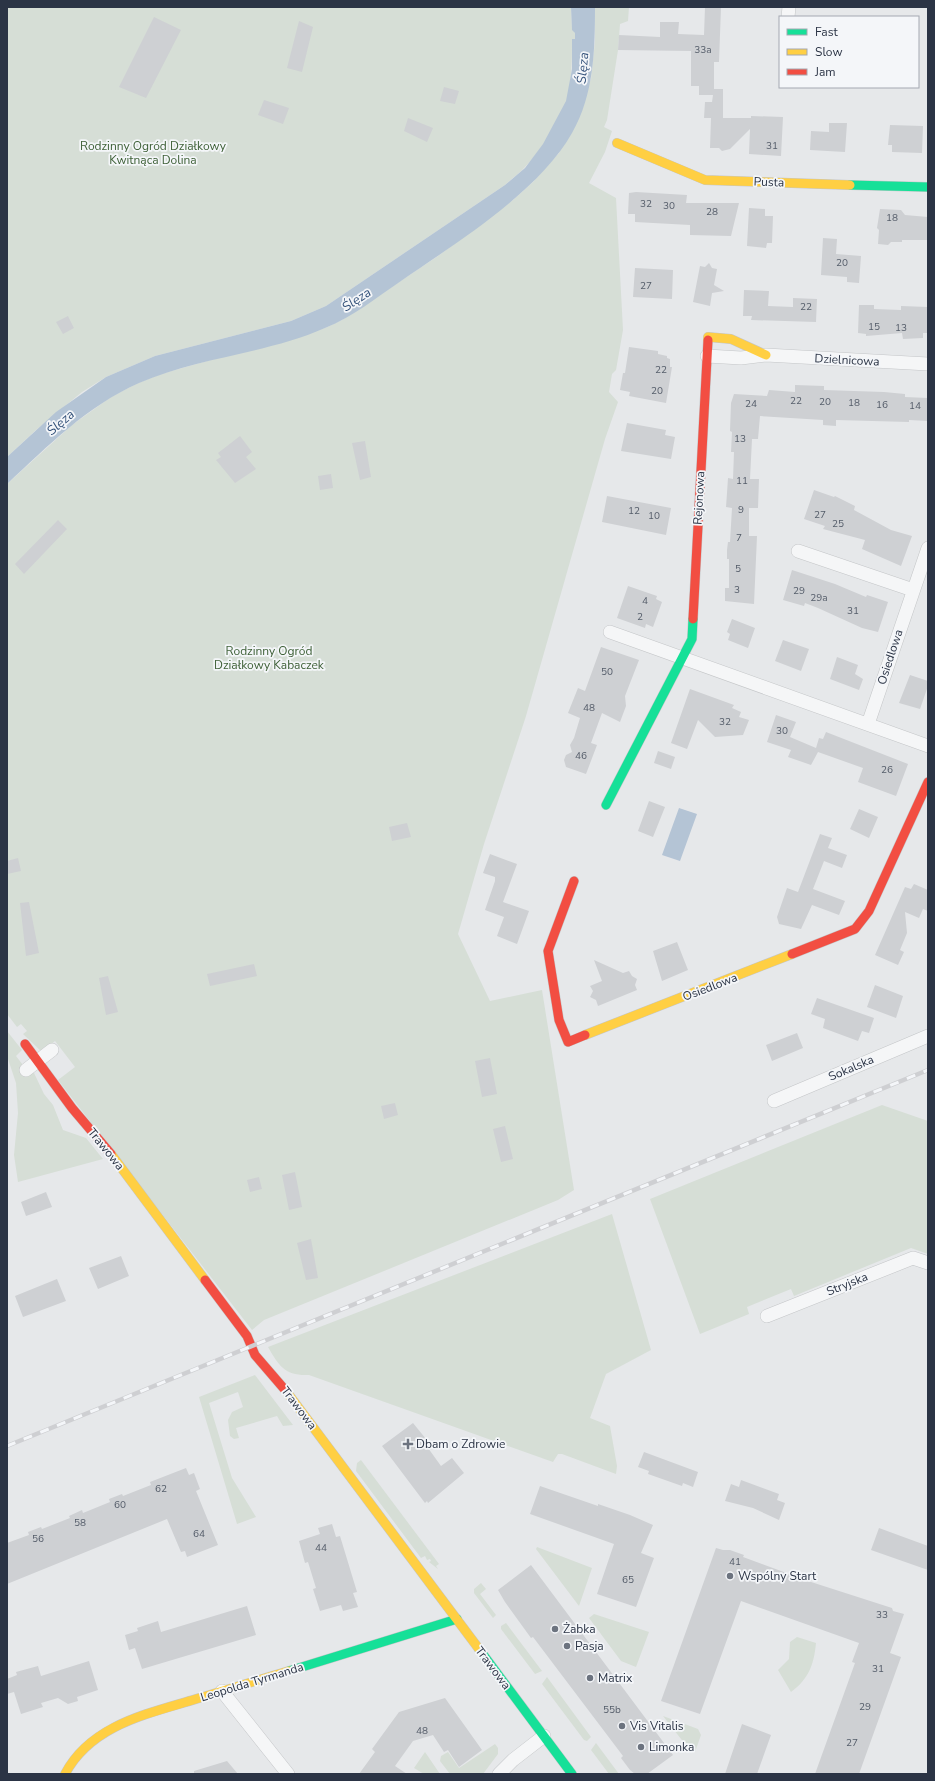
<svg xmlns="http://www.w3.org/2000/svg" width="935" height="1781" font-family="'Nunito Sans',sans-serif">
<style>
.green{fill:#d6ded6}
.water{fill:#b4c4d5}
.building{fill:#ced0d3}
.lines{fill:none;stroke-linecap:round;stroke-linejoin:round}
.street-casing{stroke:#c4c6c8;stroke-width:14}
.fast-casing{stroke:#c4c6c8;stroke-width:10}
.slow-casing{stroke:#c4c6c8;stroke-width:10}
.jam-casing{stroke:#c4c6c8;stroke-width:10}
.street{stroke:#f5f6f7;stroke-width:13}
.fast{stroke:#16e098;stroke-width:9}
.slow{stroke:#ffcf43;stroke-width:9}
.jam{stroke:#f24e42;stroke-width:9}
.rail-casing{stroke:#cecfd2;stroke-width:4.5}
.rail{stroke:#f4f6f9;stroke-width:3;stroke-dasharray:9;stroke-linecap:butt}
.poi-dot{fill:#6c737f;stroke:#f4f6f9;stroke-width:1.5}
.labels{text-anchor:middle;stroke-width:3.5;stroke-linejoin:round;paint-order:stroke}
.number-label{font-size:10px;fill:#545c69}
.park-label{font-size:12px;fill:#3f6138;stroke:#f4f6f9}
.street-label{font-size:12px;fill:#2b3445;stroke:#f4f6f9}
.poi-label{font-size:12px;fill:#2b3445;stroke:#f4f6f9;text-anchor:start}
.water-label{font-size:13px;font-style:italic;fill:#34527a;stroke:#f4f6f9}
</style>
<rect width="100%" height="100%" fill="#e6e8ea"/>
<path class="green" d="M7,7H571L572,29L575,33V39H572C572,60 572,80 567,100C561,121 540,152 525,167C519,174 511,179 505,185L326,306L291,321L155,356L106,377L82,392L36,430L7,457Z
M595,7H629L628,21L620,24L618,50L607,120L604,127L612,131L605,152L589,183L616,198L623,330L616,370L612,374L609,392L618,402L605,439L526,716L484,844L458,934L490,1001L542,990L574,1190L558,1200L264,1320L252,1330L58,1080L75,1067L55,1041L42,1052L23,1034L27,1031L21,1024L17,1027L7,1014V484L72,425L111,397L138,383L161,374L325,328L342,320L438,256L513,200L533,182L559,153L591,79L595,41Z
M7,1031L22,1050L16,1056L29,1073H34L44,1094L53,1105L63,1130L86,1138L103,1159L18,1182L14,1155L18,1113L16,1083L7,1056Z
M882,1105L928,1121V1254L911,1248L794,1296L791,1289L747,1307L749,1314L700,1334L650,1199Z
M612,1214L651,1350L606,1374L590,1418L610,1426L617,1466L616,1474L562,1454H558L553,1462L309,1375C285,1376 279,1366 268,1347Z
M255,1375L293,1425L283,1426L277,1416L236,1428L239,1438L234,1439L230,1436L228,1420L232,1412L243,1407L238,1392L209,1403L232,1478L256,1517L237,1524L199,1397Z
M361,1460L439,1564L436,1566L438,1569L429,1562L431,1561L430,1559L427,1560L425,1556L421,1558L356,1471L357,1463Z
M537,1547L592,1568L579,1606L536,1549Z
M481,1583L486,1589L480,1594L496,1615L493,1618L474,1593V1589Z
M594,1614L649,1632L636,1667L621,1661L589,1618Z
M506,1623L542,1671L535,1674L501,1629V1626Z
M797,1637L816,1643C814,1664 809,1679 791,1692L778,1670L789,1659L790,1642Z
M547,1677L591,1737L587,1741L584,1740L542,1684Z
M663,1716L698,1729L701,1735L695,1752L692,1753Z
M596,1743L619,1774H609L591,1750Z
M495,1744L498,1748V1754L483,1774H450L440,1761L441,1756L448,1752L459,1768Z
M425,1752L440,1774H424L414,1768Z"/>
<path class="water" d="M571,7H595C595,50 594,95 572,133C539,192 456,243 401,281C377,297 353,317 325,328C266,354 198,357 139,383C87,406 48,446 7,484V457L56,412L106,377L155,356L291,321L326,306L505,185L525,168L543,144L566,101L572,69V39H575V33L572,30Z
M679,808L697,814L680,861L662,855Z"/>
<path class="building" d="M705,7H721L719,62H714V89H723V118H751V116L783,117L781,156L749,154L750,129L730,149L722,151L719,148H710L711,118H704L705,102H712L713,95H699V86H691V51L618,50L619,35L660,37V22H679L678,34L704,35Z
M154,17L181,30L146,98L119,87Z
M299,21L313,27L302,72L287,68Z
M444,87L459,91L455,104L440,101Z
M264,100L289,108L283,124L258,115Z
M408,118L433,128L427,142L404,131Z
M829,123H847L845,152L810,150L811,131L829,132Z
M890,125L923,126L922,153L892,152V145H888Z
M636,192L687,195L686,203H739L731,236L690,235V225L635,222V214H628L629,193Z
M749,208L765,209V216H773L772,243H767L766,248L747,246Z
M880,209L901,210L905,215L928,217V240H902V242H891L888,245L878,244L879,230L877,228Z
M823,238L837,239L836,254L861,256L859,283L847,282V277L821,275Z
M709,263L712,268L717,269L714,285L724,291L712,293L710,306L693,302L700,266L705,267Z
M635,268L673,270L672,299L633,297Z
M744,290L769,291L768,306L793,307V298L817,299L816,322L751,320L752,316H743Z
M859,305H874V309L901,310V306L928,307V333H923V338L903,339L902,333L866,336V334L858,333Z
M68,316L74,328L63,334L56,322Z
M629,347L658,351V354L667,356V358L670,359V367H672L666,403L629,396L630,392L620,390L623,373H625Z
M795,385L824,386V390L884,392L905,394V397L928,398V421L909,420V422L836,420V426L823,425V420L760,416L758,439H752L750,479H759L758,508H749V536H757L754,604L725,601V588H729V559H727V550L728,542H730L732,508L726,507L727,493L728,478L733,479L734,452H731L732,432L730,431L731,403L734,394L767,396L769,390L795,392Z
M627,423L666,430L665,435L675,437L671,459L621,451Z
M240,436L252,452L246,457L256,469L235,483L216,460L221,457L218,453Z
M365,441L371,477L360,480L352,443Z
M331,474L333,488L320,490L318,476Z
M814,490L834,497L835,496L855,506L854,510L891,530L912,536L901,566L862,549L865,540L823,529L825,526L804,519Z
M607,496L671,508L666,535L602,522Z
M58,520L67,529L24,574L15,564Z
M792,570L835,584L866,597L867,595L888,602L878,632L862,628L818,608L805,603L804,606L783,600Z
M628,586L657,596L656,599L662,602L653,627L646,624L645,628L617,618Z
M732,619L755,628L748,648L728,640L730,634L727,632Z
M783,640L809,649L801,671L775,661Z
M601,647L639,660L625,696L626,706L620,722L602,713L591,743L597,745L586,774L566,767L564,760L566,755L572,752L570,745L574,738L580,718L568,713L578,688L585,691Z
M837,657L858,665L855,674L863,679L859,690L830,679Z
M910,675L928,681V686L920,709L899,703Z
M690,689L734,705L732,708L741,712L739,717L749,720L743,735L715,737L698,720L687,749L671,743Z
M776,715L796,722L790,737L816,748L819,738L823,739L826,732L908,764L896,796L858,782L863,768L818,752L811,765L788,757L791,750L767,742Z
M658,751L675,757L671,769L654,763Z
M649,801L665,807L653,837L638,831Z
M859,809L878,817L869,838L850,829Z
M407,823L411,837L392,841L389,827Z
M820,834L832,838L828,848L847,855L842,868L824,861L813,889L845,901L839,915L812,905L801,929L779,924L777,917L787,888L798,892Z
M490,854L517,864L503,902L529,911L517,944L497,936L504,917L485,910L495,881V877L483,873Z
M18,858L21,871L7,874V861Z
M914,884L928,890V911L923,909L919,918L905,912L907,933L900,950L904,952L898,965L875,955L905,887L911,889Z
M29,902L39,953L26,956L20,903Z
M677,942L688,970L662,981L653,951Z
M594,960L623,973L629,971L632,976L637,979L635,985L637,990L598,1006L596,1000L590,997L593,991L590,986L602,981Z
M254,964L257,976L210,986L207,974Z
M108,976L118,1012L106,1015L99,978Z
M875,985L903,996L896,1018L867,1007Z
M817,998L874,1018L869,1033L862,1031L858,1041L823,1028L825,1019L811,1014Z
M797,1033L803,1048L772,1061L766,1045Z
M490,1058L497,1094L482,1097L475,1061Z
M395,1103L398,1115L384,1119L381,1106Z
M505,1126L513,1159L501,1162L493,1129Z
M295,1172L302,1207L289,1210L282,1175Z
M259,1177L262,1189L250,1192L247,1180Z
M46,1192L52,1207L26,1216L21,1202Z
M311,1239L318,1278L306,1280L297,1243Z
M121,1256L129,1276L98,1289L89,1268Z
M57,1279L66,1301L23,1317L15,1296Z
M413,1423L426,1439L423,1441L441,1466L452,1458L464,1473L428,1503L427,1501L425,1503L382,1446Z
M644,1452L698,1472L693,1487L683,1483L682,1486L648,1474L649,1471L638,1467Z
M186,1468L189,1475L194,1473L200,1489L196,1491L218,1545L187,1557L185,1551L181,1552L167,1519L7,1584V1543L29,1535L28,1532L41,1527L42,1529L70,1518L69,1516L82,1510L83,1513L110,1502L109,1499L122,1494L123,1496L151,1485L150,1482Z
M741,1480L779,1494L777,1500L785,1503L779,1520L753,1508L725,1501L731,1484L739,1487Z
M540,1486L598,1506V1504L630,1515L653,1525L641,1553L654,1558L636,1607L597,1594L614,1544L530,1514Z
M332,1524L336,1537L340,1536L347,1559L357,1592L353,1593L358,1607L343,1611L341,1605L320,1611L313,1589L316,1588L308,1562L305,1563L299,1541L320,1534L318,1528Z
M879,1528L928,1546V1570L871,1550Z
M716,1548L723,1550H730L744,1555L743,1557L808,1581L892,1608L893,1611L904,1614L890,1653L901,1657L859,1774H815L855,1663L852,1662L859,1643L741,1601L700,1714L661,1701Z
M531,1565L673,1755L647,1774H635L630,1770L621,1758L623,1756L533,1637L531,1638L505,1602L498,1590Z
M247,1606L256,1635L142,1669L135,1648L129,1650L125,1635L138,1631L137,1628L158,1621L161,1632Z
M89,1661L98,1690L77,1697L78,1701L68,1704L58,1698L41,1703L43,1707L21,1714L14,1692L7,1694V1679L17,1675L16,1672L38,1666L41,1676Z
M445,1698L482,1750L459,1767L448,1750L444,1752L433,1735L413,1741L395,1766L407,1774H359L375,1752L372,1749L399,1712Z
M742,1724L771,1735L757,1774H725Z
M227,1761L238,1774H194V1771Z"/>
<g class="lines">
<g class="street-casing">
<path id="street" d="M788,17L789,7
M707,356L741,358L766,355L928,364
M798,551L913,590
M610,632L928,746
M868,724L928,548
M26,1070L52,1050
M774,1101L928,1036
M767,1316L913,1258L928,1263
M222,1691L288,1774
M499,1774L513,1760L544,1736"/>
</g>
<g class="fast-casing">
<path id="fast" d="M850,185L928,187
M606,805L692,639L693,619
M479,1649L572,1774
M289,1671L457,1619"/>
</g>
<g class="slow-casing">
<path id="slow" d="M617,143L705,180L850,185
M708,340V337L731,339L766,355
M585,1035L792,954
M111,1154L205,1280
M286,1391L479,1649
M65,1774C91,1725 147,1714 196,1699C227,1690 258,1680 289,1671"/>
</g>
<g class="jam-casing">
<path id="jam" d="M693,619L708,340
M574,881L548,951L559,1020L568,1042L585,1035
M792,954L855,929L869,911L928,782
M25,1044L72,1108L111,1154
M205,1280L247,1336L255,1355L286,1391"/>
</g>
<use href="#street" class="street"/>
<use href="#fast" class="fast"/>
<use href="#slow" class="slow"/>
<use href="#jam" class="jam"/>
<g class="rail-casing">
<path id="rail" d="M7,1446L928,1070"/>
</g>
<use href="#rail" class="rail"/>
</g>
<g class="poi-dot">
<path d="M406 1438h4v4h4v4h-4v4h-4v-4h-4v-4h4z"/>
<circle cx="730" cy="1576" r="4"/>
<circle cx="555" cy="1629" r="4"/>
<circle cx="567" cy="1646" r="4"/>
<circle cx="590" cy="1678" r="4"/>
<circle cx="622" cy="1726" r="4"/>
<circle cx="641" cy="1747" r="4"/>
</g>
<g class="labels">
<g class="number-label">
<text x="703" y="53">33a</text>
<text x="772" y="149">31</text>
<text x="646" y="207">32</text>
<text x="669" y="209">30</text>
<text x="712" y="215">28</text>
<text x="892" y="221">18</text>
<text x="842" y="266">20</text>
<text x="646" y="289">27</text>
<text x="806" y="310">22</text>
<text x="874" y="330">15</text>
<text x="901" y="331">13</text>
<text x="661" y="373">22</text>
<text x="657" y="394">20</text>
<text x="796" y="404">22</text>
<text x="825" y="405">20</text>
<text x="854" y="406">18</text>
<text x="751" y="407">24</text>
<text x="882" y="408">16</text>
<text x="915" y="409">14</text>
<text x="740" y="442">13</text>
<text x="742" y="484">11</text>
<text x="741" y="513">9</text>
<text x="634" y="514">12</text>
<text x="820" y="518">27</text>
<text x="654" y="519">10</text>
<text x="838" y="527">25</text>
<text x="739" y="541">7</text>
<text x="738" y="572">5</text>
<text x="737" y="593">3</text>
<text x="799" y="594">29</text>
<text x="819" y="601">29a</text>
<text x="645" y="604">4</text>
<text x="853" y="614">31</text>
<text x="640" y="620">2</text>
<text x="607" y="675">50</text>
<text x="589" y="711">48</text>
<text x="725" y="725">32</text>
<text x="782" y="734">30</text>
<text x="581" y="759">46</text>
<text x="887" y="773">26</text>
<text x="161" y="1492">62</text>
<text x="120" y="1508">60</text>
<text x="80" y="1526">58</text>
<text x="199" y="1537">64</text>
<text x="38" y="1542">56</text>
<text x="321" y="1551">44</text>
<text x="735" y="1565">41</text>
<text x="628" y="1583">65</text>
<text x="882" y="1618">33</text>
<text x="878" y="1672">31</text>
<text x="865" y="1710">29</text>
<text x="612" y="1713">55b</text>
<text x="422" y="1734">48</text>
<text x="852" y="1746">27</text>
</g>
<g class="park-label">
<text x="153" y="150">Rodzinny Ogród Działkowy<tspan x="153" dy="14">Kwitnąca Dolina</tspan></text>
<text x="269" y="655">Rodzinny Ogród<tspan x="269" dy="14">Działkowy Kabaczek</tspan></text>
</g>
<g class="street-label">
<text transform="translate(769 182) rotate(2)" y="4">Pusta</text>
<text transform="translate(847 360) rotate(3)" y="4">Dzielnicowa</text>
<text transform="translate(699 498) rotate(-87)" y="4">Rejonowa</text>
<text transform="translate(890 657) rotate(-72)" y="4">Osiedlowa</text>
<text transform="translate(710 987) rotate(-21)" y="4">Osiedlowa</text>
<text transform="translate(851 1068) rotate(-23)" y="4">Sokalska</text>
<text transform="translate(106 1149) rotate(51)" y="4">Trawowa</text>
<text transform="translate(847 1284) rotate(-22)" y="4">Stryjska</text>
<text transform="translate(299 1408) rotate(53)" y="4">Trawowa</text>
<text transform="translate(493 1668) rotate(53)" y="4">Trawowa</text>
<text transform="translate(252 1682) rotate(-17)" y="4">Leopolda Tyrmanda</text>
</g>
<g class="poi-label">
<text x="416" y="1448">Dbam o Zdrowie</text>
<text x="738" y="1580">Wspólny Start</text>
<text x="563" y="1633">Żabka</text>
<text x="575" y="1650">Pasja</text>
<text x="598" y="1682">Matrix</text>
<text x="630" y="1730">Vis Vitalis</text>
<text x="649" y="1751">Limonka</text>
</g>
<g class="water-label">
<text transform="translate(582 68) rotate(-85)" y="5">Ślęza</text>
<text transform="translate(356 299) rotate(-34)" y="5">Ślęza</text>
<text transform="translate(60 422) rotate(-41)" y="5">Ślęza</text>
</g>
</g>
<rect width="935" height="1781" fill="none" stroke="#2b3445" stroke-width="16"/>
<rect x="779" y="16" width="140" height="72" fill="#f4f6f9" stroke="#a4a8b1"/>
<rect x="787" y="29" width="20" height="6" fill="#16e098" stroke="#a4a8b1"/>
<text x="815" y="36" font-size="12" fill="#2b3445">Fast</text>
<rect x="787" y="49" width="20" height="6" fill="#ffcf43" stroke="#a4a8b1"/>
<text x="815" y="56" font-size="12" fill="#2b3445">Slow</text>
<rect x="787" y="69" width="20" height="6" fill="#f24e42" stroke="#a4a8b1"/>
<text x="815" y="76" font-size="12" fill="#2b3445">Jam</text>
</svg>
